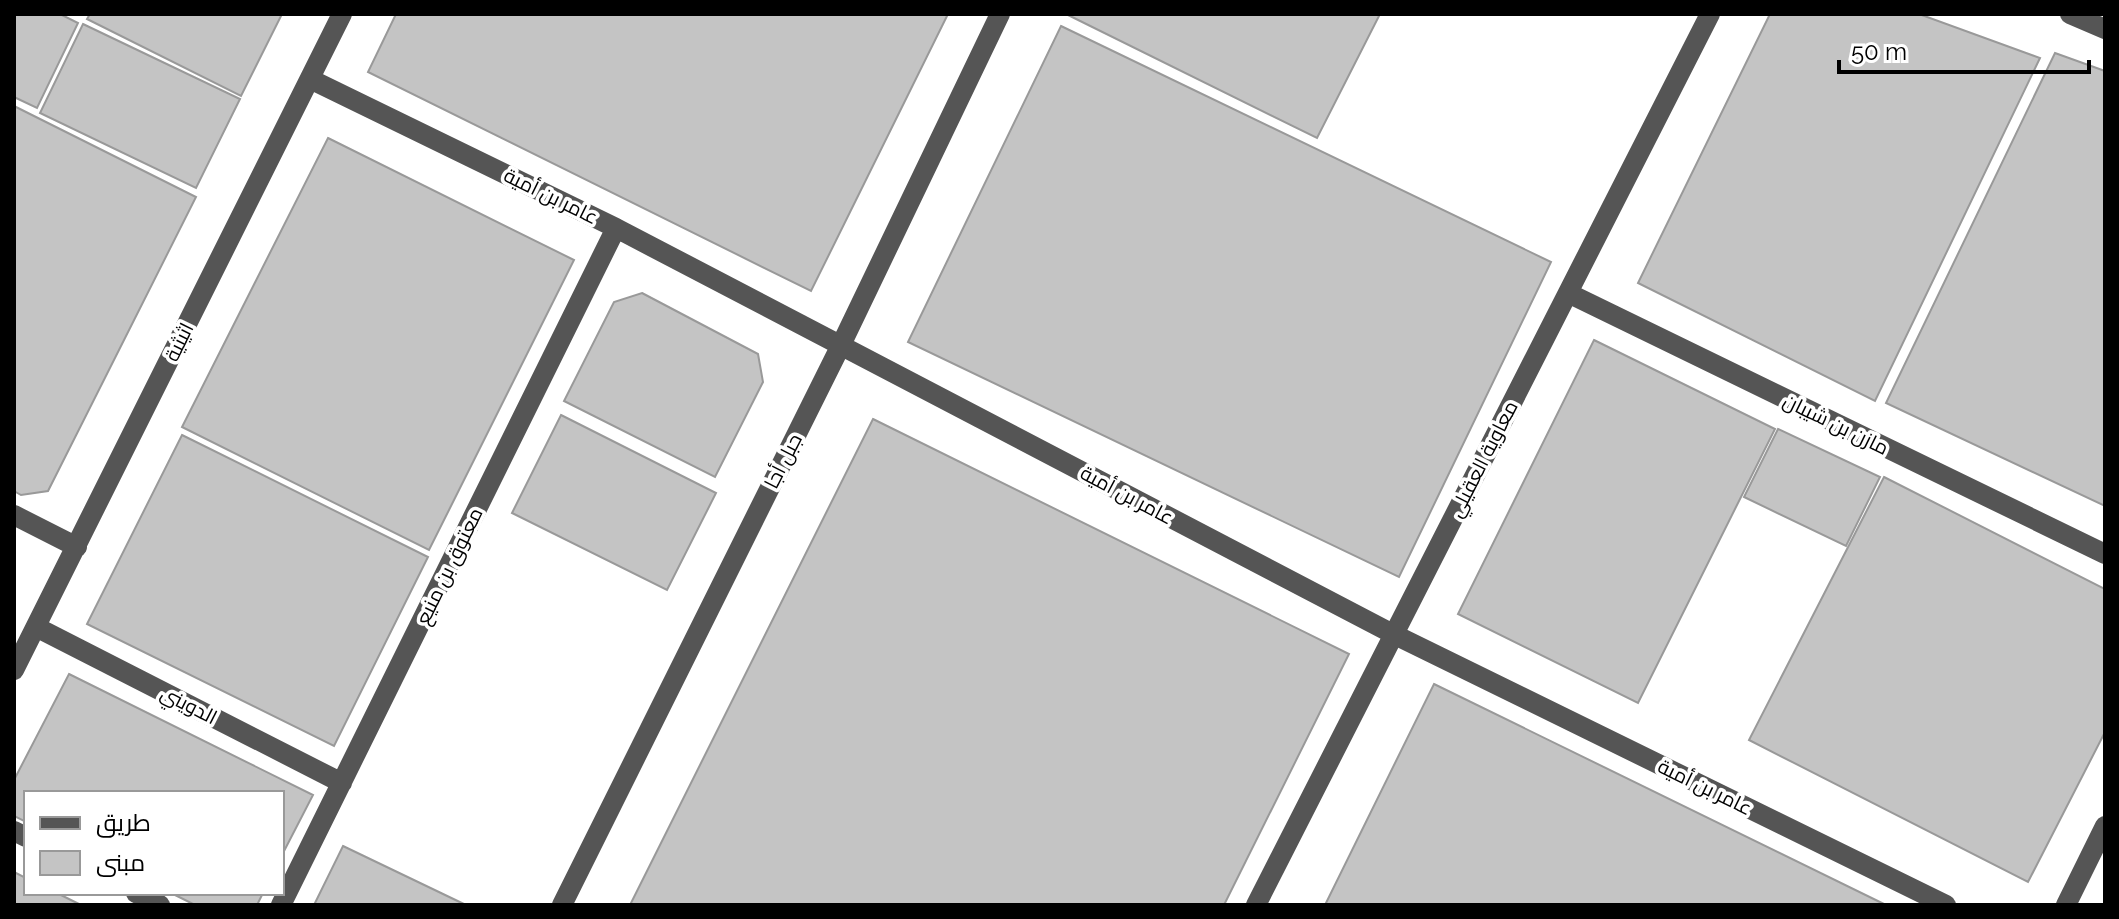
<svg xmlns="http://www.w3.org/2000/svg" width="2119" height="919" font-family="Raleway,Cairo,sans-serif">
<style>
.building{fill:#c4c4c4;stroke:#999;stroke-width:2}
.lines{fill:none;stroke-linecap:round;stroke-linejoin:round}
.minor{stroke:#555;stroke-width:20}
.labels{text-anchor:middle;stroke-width:7;stroke-linejoin:round;paint-order:stroke}
.street-label{font-size:20px;fill:#000;stroke:#fff}
</style>
<rect width="100%" height="100%" fill="#fff"/>
<path class="building" d="M14,14H60L78,23L37,108L14,97Z
M90,14H282L241,96L87,19Z
M396,14H948L811,291L368,72Z
M1066,14H1380L1317,138Z
M1770,14H1919L2040,58L1875,401L1638,283Z
M83,24L240,99L196,188L40,113Z
M1061,26L1551,262L1399,577L908,342Z
M2055,53L2105,71V506L1886,403Z
M14,106L196,197L48,491L21,495L14,491Z
M328,138L574,260L429,550L182,427Z
M642,293L758,354L763,382L715,477L564,401L614,302Z
M1594,340L1775,429L1638,703L1458,614Z
M561,415L716,493L667,590L512,513Z
M873,419L1349,654L1224,905H630Z
M1778,429L1880,477L1846,546L1744,497Z
M182,435L428,557L334,746L87,624Z
M1884,477L2105,589V732L2028,882L1749,740Z
M69,674L313,795L282,855V793H26V822L14,816V780Z
M1434,684L1886,905H1325Z
M343,846L466,905H314Z
M14,872L26,878V893H57L81,905H14Z
M171,893H263L257,905H195Z"/>
<g class="lines">
<path class="minor" d="M2070,14L2105,29
M310,79L616,228L1393,634L1946,905
M1568,293L2105,554
M14,515L77,547
M36,627L342,783
M14,670L342,14
M14,831L26,837
M136,893L160,905
M281,905L616,228
M562,905L841,345L1000,14
M1256,905L1710,14
M2066,905L2105,826"/>
</g>
<g class="labels">
<g class="street-label">
<text transform="translate(551 196) rotate(26)" y="7">عامر بن أمية</text>
<text transform="translate(179 342) rotate(-64)" y="7">اثيثية</text>
<text transform="translate(1836 424) rotate(26)" y="7">مازن بن شيبان</text>
<text transform="translate(1483 459) rotate(-63)" y="7">معاوية العقيلي</text>
<text transform="translate(783 461) rotate(-63)" y="7">جبل أجا</text>
<text transform="translate(1127 495) rotate(28)" y="7">عامر بن أمية</text>
<text transform="translate(449 566) rotate(-64)" y="7">معتوق بن منيع</text>
<text transform="translate(189 705) rotate(27)" y="7">الدويني</text>
<text transform="translate(1705 787) rotate(26)" y="7">عامر بن أمية</text>
</g>
</g>
<rect width="2119" height="919" fill="none" stroke="#000000" stroke-width="32"/>
<rect x="24" y="791" width="260" height="104" fill="#ffffff" stroke="#999999" stroke-width="2"/>
<rect x="40" y="817" width="40" height="12" fill="#555555" stroke="#999999" stroke-width="2"/>
<text x="96" y="831" font-size="24" fill="#000000">طريق</text>
<rect x="40" y="851" width="40" height="24" fill="#c4c4c4" stroke="#999999" stroke-width="2"/>
<text x="96" y="871" font-size="24" fill="#000000">مبنى</text>
<path d="M1839 60v12h250v-12" fill="none" stroke="#000000" stroke-width="4"/>
<text x="1851" y="60" font-size="24" fill="#000000" stroke="#ffffff" stroke-width="6" paint-order="stroke">50 m</text>
</svg>
